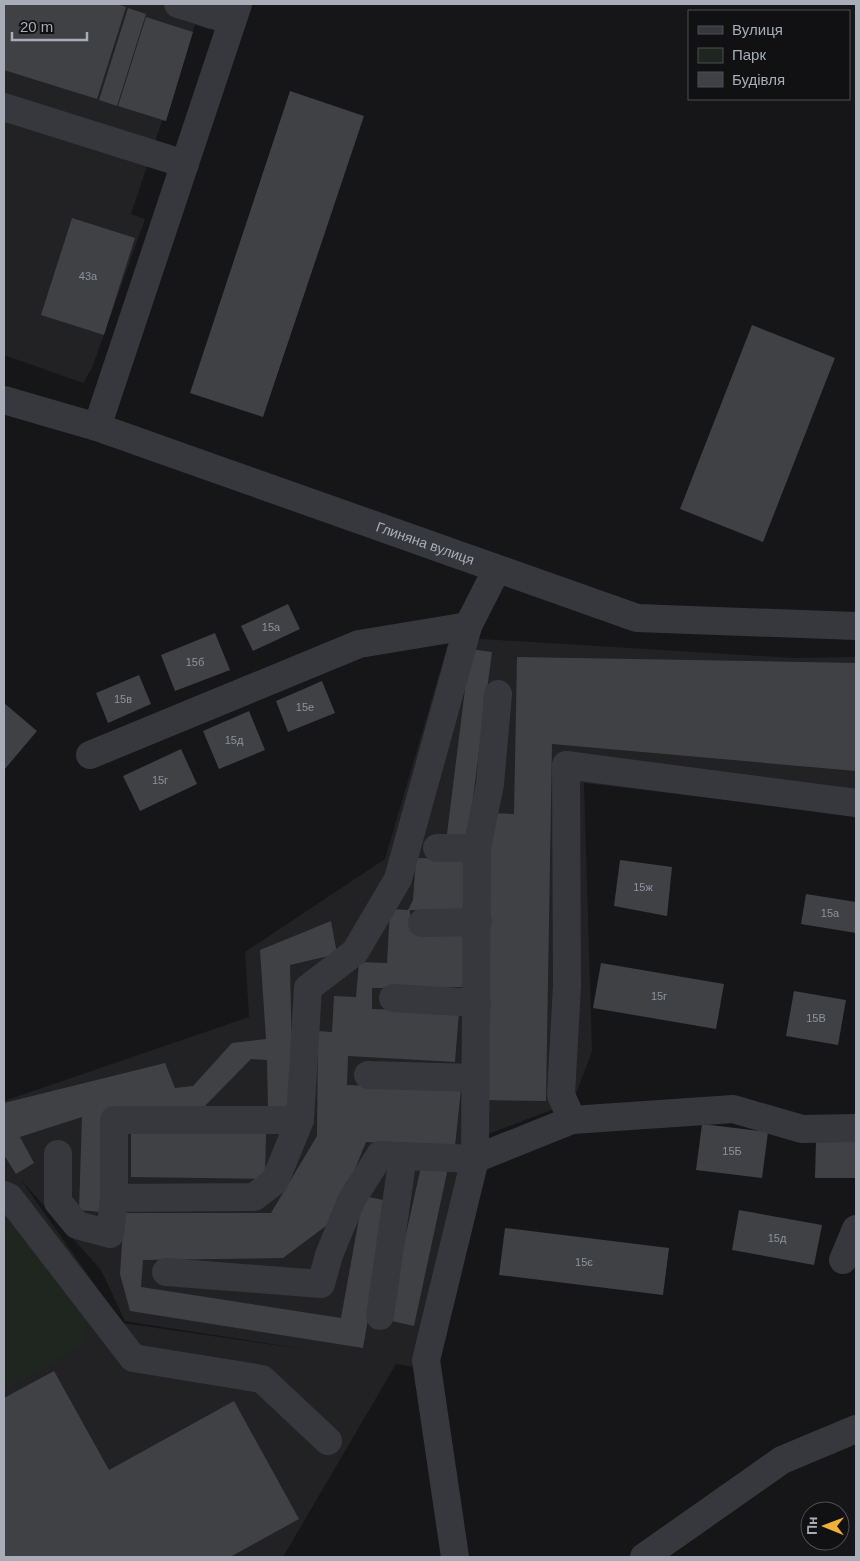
<svg xmlns="http://www.w3.org/2000/svg" width="860" height="1561" font-family="Arial,sans-serif">
<style>
.built{fill:#222225;fill-rule:evenodd}
.green{fill:#1e261f}
.building{fill:#404145}
.lines{fill:none;stroke-linecap:round;stroke-linejoin:round}
.minor{stroke:#37383d;stroke-width:28}
.labels{text-anchor:middle;stroke-width:5;stroke-linejoin:round;paint-order:stroke}
.number-label{font-size:11px;fill:#8e929b}
.street-label{font-size:14px;fill:#a8adb8;stroke:#111113}
</style>
<rect width="100%" height="100%" fill="#161618"/>
<path class="built" d="M4,4H220L211,30L195,25L166,121H162L131,214L145,219L92,368L83,383L4,355Z
M450,637L794,658L856,657V815L584,783L592,1051L573,1102L483,1136L420,1368L396,1364L283,1557H4V1101L249,1017L245,952L385,859ZM21,1180L101,1270L125,1321L316,1351L122,1323Z"/>
<path class="green" d="M4,1222L29,1242L86,1318L85,1344L4,1391Z"/>
<path class="building" d="M4,4H117L126,7L97,99L4,70Z
M128,8L146,14L117,106L99,100Z
M146,17L193,32L166,121L118,106Z
M290,91L364,116L263,417L190,393Z
M72,218L135,238L104,335L41,315Z
M752,325L835,358L763,542L680,509Z
M288,604L300,629L253,651L241,626Z
M215,633L230,670L175,691L161,655Z
M470,649L492,652L468,836L447,834Z
M517,657L856,663V771L552,744L546,1101L485,1100L490,813L514,814Z
M139,675L151,704L108,723L96,693Z
M322,681L335,713L288,732L276,701Z
M4,703L37,731L4,770Z
M249,711L265,750L219,769L203,731Z
M181,749L197,784L140,811L123,776Z
M416,858L470,859L464,912L410,910V931H468L464,987L372,988V1009L459,1012L455,1062L348,1056L347,1085L461,1089L455,1146L366,1142L334,1220L283,1258L143,1260L141,1287L341,1318L363,1196L389,1201L363,1348L130,1311L120,1274L124,1213H271L317,1136L318,1031L332,1032L334,996L356,997L359,962L387,963L390,909L408,910L413,900Z
M620,860L672,867L667,916L614,906Z
M806,894L856,902V933L801,924Z
M331,921L337,954L290,965L293,1107L268,1109L267,1060L251,1059L202,1109L171,1106L102,1114L101,1212L79,1210L82,1117L20,1137L34,1163L16,1174L4,1155V1103L165,1063L175,1088L193,1086L232,1043L266,1039L260,950Z
M601,963L724,984L716,1029L593,1008Z
M794,991L846,1000L838,1045L786,1036Z
M702,1124L768,1132L762,1178L696,1170Z
M131,1132L266,1134L265,1179L131,1177Z
M816,1140H856V1178H815Z
M422,1162L448,1168L414,1326L387,1320Z
M739,1210L822,1225L814,1265L732,1250Z
M505,1228L669,1248L663,1295L499,1275Z
M54,1371L109,1470L234,1401L299,1519L230,1557H4V1398Z"/>
<g class="lines">
<g class="minor">
<path d="M178,4L232,21"/>
<path d="M4,107L185,164"/>
<path id="s1" d="M4,400L97,427L637,618L856,626"/>
<path d="M97,427L238,4"/>
<path d="M90,755L359,644L468,626L497,569"/>
<path d="M437,848H477"/>
<path d="M422,923L478,922"/>
<path d="M393,998L477,1003"/>
<path d="M368,1075L476,1078"/>
<path d="M300,1120H114V1198L254,1197L275,1181L300,1120L308,988L355,952L398,879L468,626"/>
<path d="M572,1120L561,1095L567,986L566,765L856,803"/>
<path d="M58,1154V1202L77,1225L110,1234L114,1198"/>
<path d="M4,1195L9,1197L133,1358L262,1379L328,1441"/>
<path d="M843,1260L856,1229"/>
<path d="M166,1272L321,1284L329,1255L352,1199L380,1155L475,1159L477,848L490,784L498,694"/>
<path d="M380,1316L403,1156"/>
<path d="M455,1557L426,1360L475,1159L572,1120L733,1109L802,1129L856,1128"/>
<path d="M644,1557L782,1460L856,1429"/>
</g>
</g>
<g class="labels">
<g class="number-label">
<text x="88" y="280">43а</text>
<text x="271" y="631">15а</text>
<text x="195" y="666">15б</text>
<text x="123" y="703">15в</text>
<text x="305" y="711">15е</text>
<text x="234" y="744">15д</text>
<text x="160" y="784">15г</text>
<text x="643" y="891">15ж</text>
<text x="830" y="917">15а</text>
<text x="659" y="1000">15г</text>
<text x="816" y="1022">15В</text>
<text x="732" y="1155">15Б</text>
<text x="777" y="1242">15д</text>
<text x="584" y="1266">15є</text>
</g>
<g class="street-label">
<text dy="5" stroke="none"><textPath href="#s1" startOffset="445">Глиняна вулиця</textPath></text>
</g>
</g>
<rect width="860" height="1561" fill="none" stroke="#a8adb8" stroke-width="10"/>
<rect x="688" y="10" width="162" height="90" fill="#111113" stroke="#4d4f55"/>
<rect x="698" y="26" width="25" height="8" fill="#37383d" stroke="#4d4f55"/>
<text x="732" y="35" font-size="15" fill="#a8adb8">Вулиця</text>
<rect x="698" y="48" width="25" height="15" fill="#1e261f" stroke="#4d4f55"/>
<text x="732" y="60" font-size="15" fill="#a8adb8">Парк</text>
<rect x="698" y="72" width="25" height="15" fill="#404145" stroke="#4d4f55"/>
<text x="732" y="85" font-size="15" fill="#a8adb8">Будівля</text>
<g transform="translate(825 1526) rotate(271)"><circle r="24" fill="#111113" stroke="#4d4f55"/>
<path d="M0-4L9 19L0 12L-9 19Z" fill="#f2b134"/>
<text y="-8" font-size="14" font-weight="bold" text-anchor="middle" fill="#a8adb8">Пн</text>
</g>
<path d="M12 32v8h75v-8" fill="none" stroke="#a8adb8" stroke-width="2.5"/>
<text x="20" y="32" font-size="15" fill="#a8adb8" stroke="#111113" stroke-width="4" paint-order="stroke">20 m</text>
</svg>
